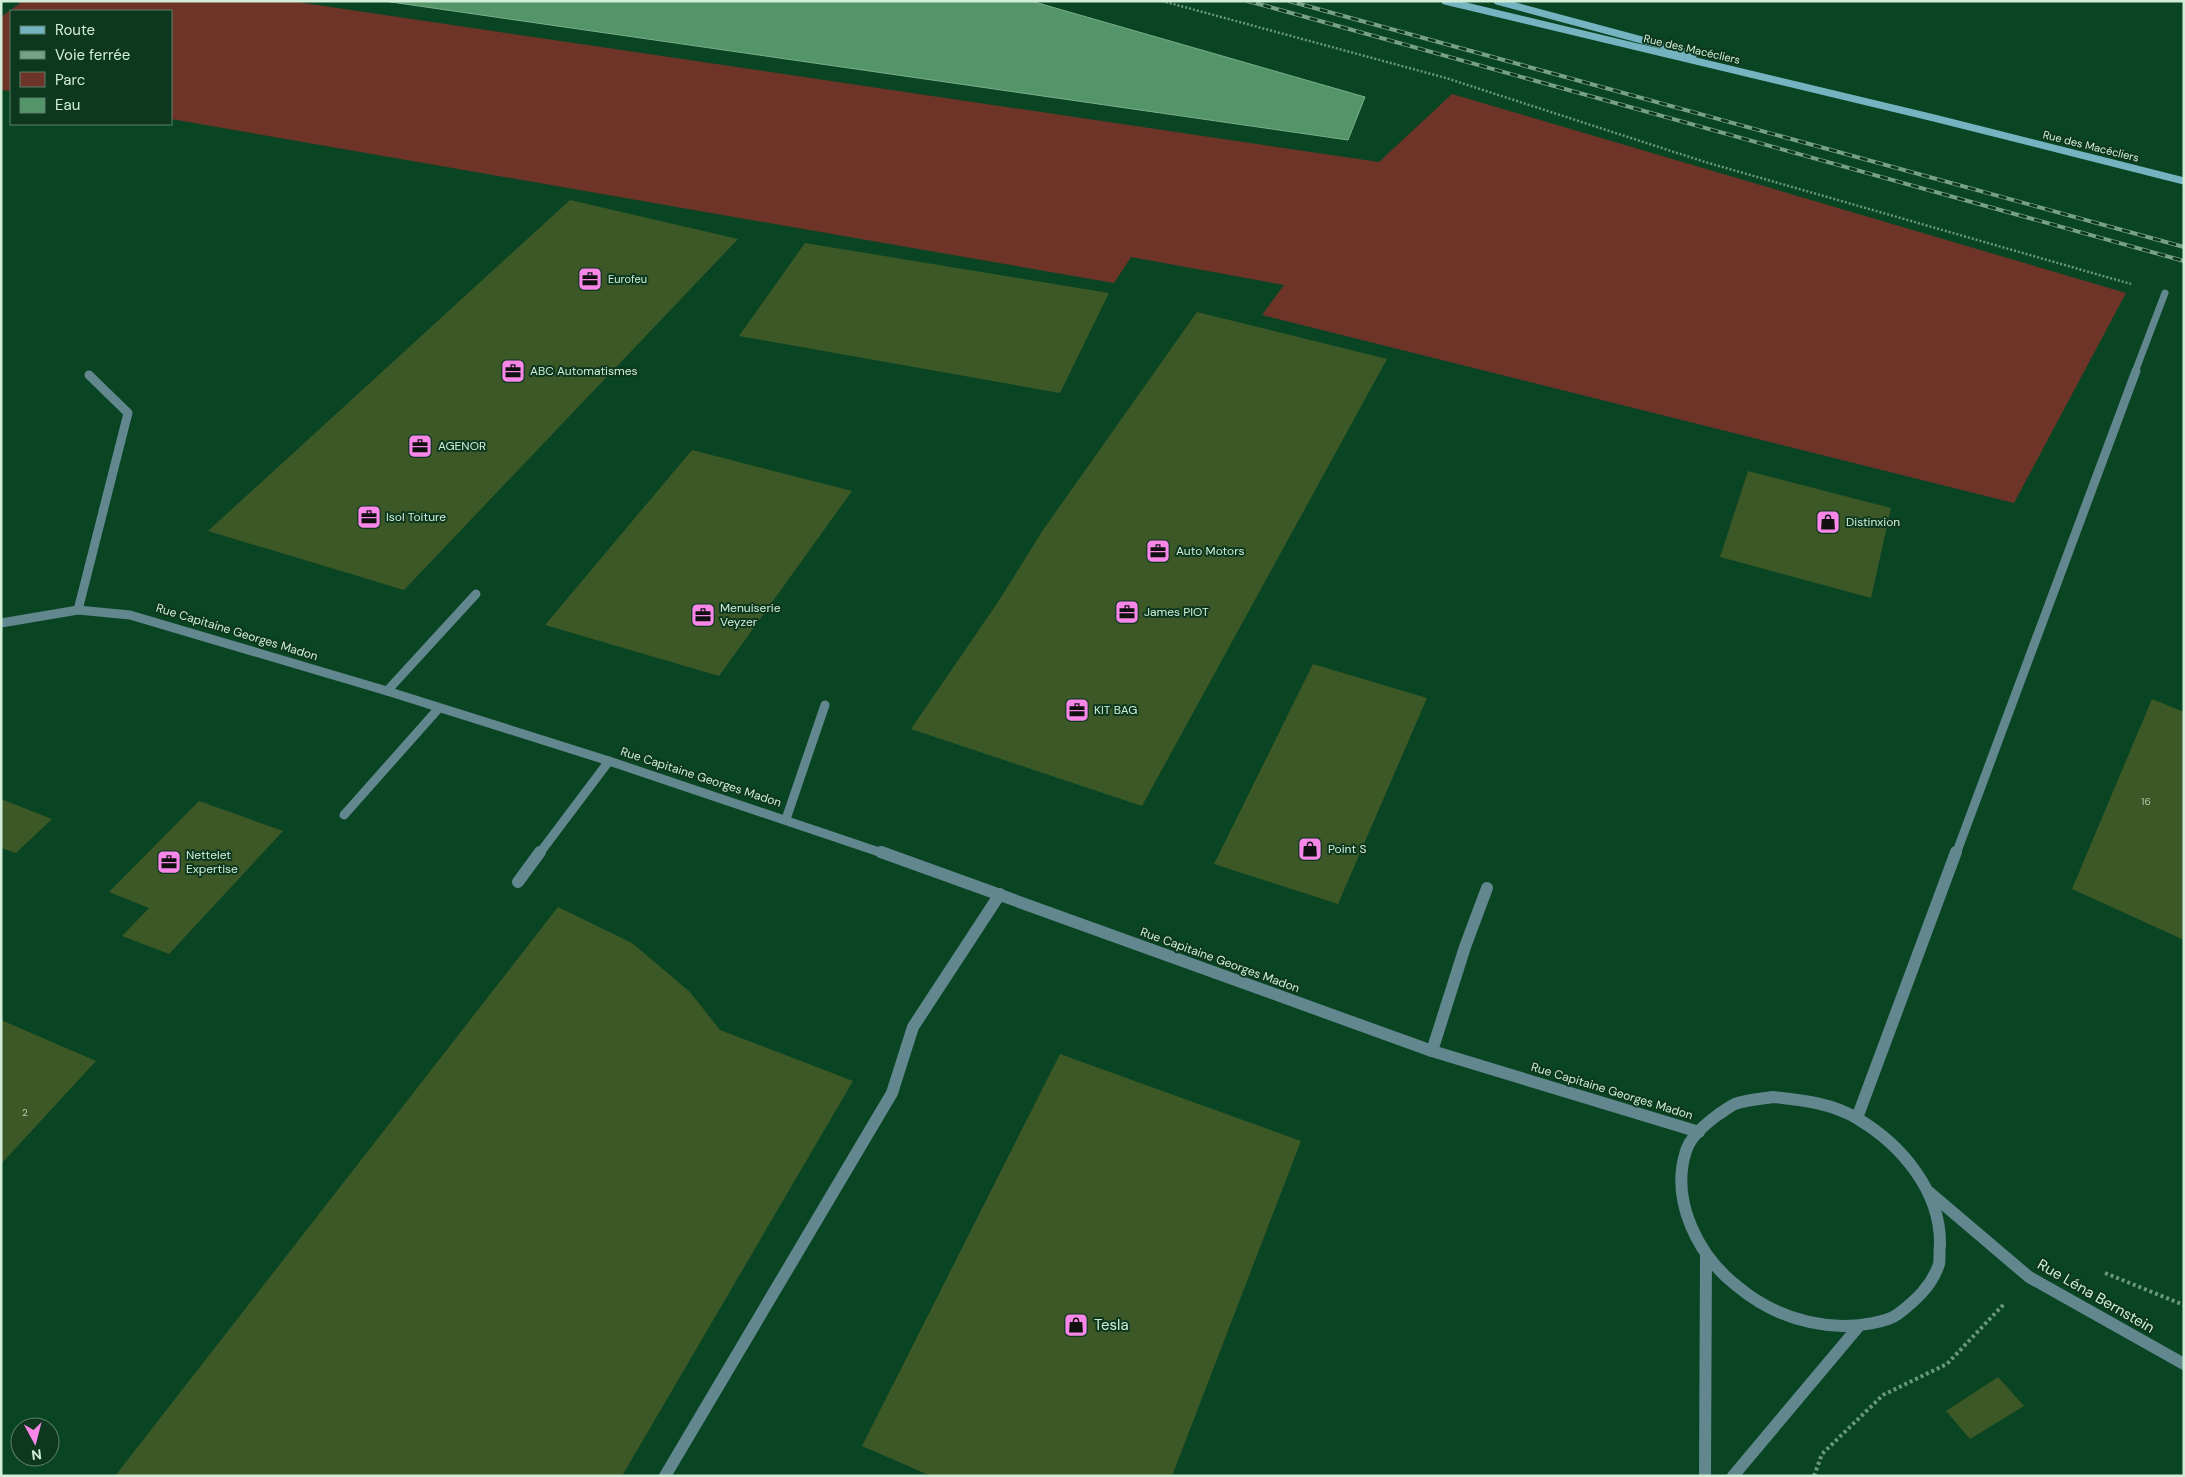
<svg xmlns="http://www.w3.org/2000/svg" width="2185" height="1477" font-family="'DM Sans',sans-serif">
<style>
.green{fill:#6f3428}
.water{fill:#539468;stroke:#79af8a}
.building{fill:#3d5827}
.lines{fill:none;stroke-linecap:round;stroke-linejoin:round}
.path-far1{stroke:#6b977c;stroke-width:2.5;stroke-dasharray:2 2;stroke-linecap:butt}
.path{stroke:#6b977c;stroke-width:4;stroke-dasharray:3 3;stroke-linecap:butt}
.lane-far2{stroke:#62878f;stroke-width:7}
.lane-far1{stroke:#62878f;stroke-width:9}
.lane{stroke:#62878f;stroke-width:12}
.street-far1{stroke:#62878f;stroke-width:9}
.street{stroke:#62878f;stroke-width:12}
.secondary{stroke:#76b3c0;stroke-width:7}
.rail-casing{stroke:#77a187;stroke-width:4}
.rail{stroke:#0d371e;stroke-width:2.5;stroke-dasharray:8;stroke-linecap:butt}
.labels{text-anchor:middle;stroke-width:4;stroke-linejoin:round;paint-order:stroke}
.number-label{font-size:10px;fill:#adc8ac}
.far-street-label{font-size:11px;fill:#d2eed9;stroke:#0d371e}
.far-poi-label{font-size:11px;fill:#d2eed9;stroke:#0d371e;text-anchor:start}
.poi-label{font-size:12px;fill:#d2eed9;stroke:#0d371e;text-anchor:start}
.street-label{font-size:12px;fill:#d2eed9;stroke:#0d371e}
.near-street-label{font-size:15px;fill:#d2eed9;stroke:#0d371e}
.near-poi-label{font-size:15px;fill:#d2eed9;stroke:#0d371e;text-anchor:start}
</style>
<rect width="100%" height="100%" fill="#094423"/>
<path class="green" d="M23,1H290L1379,162L1452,94L2126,293L2014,503L1262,315L1284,285L1131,257L1114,283L171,119V11H11V91L1,90V17Z"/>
<path class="water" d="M384,1H1031L1365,97L1348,140Z"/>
<path class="building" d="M570,200L738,239L404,590L208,531Z
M805,243L1109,293L1060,393L739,336Z
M1197,312L1387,359L1142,806L911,729L998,602L1043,530Z
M692,450L852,491L719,676L545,625Z
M1748,471L1891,508L1871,598L1720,557Z
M1313,664L1427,698L1338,904L1214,864Z
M2152,699L2184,712V940L2072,889Z
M1,799L52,819L16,853L1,848Z
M199,801L283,831L169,954L122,936L149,908L109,892Z
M558,907L632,943L690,992L720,1030L853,1081L622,1476H115Z
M1,1020L96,1061L1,1164Z
M1060,1054L1301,1141L1172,1476H931L862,1446Z
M1998,1377L2024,1406L1970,1439L1946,1411Z"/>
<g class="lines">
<path class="path-far1" d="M1162,1L1446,78L1705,162L2131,284"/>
<path class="path" d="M2105,1273L2184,1305
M1814,1476L1822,1454L1883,1395L1947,1364L2004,1304"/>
<path class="lane-far2" d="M2135,372L2165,293"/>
<path class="lane-far1" d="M78,610L128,413L89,375
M387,691L476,594
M344,815L439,708
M786,819L825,705
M539,854L609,761
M1956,854L2136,371"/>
<path class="lane" d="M518,882L540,852
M1432,1051L1465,947L1487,888
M1857,1118L1956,852
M665,1476L892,1093L913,1027L1000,894"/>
<path class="street-far1" d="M1,623L78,610L130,615L387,691L609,761L885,854"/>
<path class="street" d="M881,852L1432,1051L1699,1132
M1773,1097C1802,1100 1833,1103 1858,1119C1902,1145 1941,1192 1940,1245C1939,1251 1940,1259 1939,1264C1932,1286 1915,1301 1898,1314C1886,1323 1857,1326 1843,1326C1802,1325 1768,1312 1737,1286C1698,1256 1670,1200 1686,1151C1690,1137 1708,1122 1719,1114C1724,1111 1730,1106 1735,1104C1746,1100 1761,1099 1773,1097Z
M1929,1192L2029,1277L2184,1364
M1705,1476L1706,1255
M1733,1476L1859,1326"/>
<path class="secondary" d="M1445,1L1934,118L2184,181
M1497,1L1694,54"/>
<g class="rail-casing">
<path id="rail" d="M1248,1L2184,261
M1289,1L2184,247"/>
</g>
<use href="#rail" class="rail"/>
</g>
<defs>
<g id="office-square" transform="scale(1.25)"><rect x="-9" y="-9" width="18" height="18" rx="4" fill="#f987e8" stroke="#0d371e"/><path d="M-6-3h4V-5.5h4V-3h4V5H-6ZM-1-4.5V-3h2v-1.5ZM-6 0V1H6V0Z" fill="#111"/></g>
<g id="shop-square" transform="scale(1.25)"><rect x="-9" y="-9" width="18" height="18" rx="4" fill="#f987e8" stroke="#0d371e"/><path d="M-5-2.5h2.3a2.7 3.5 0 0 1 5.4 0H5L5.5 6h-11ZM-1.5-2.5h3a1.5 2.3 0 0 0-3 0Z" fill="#111"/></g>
</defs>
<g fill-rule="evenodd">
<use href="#office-square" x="590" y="279"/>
<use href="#office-square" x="513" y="371"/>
<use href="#office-square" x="420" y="446"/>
<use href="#office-square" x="369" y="517"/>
<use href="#shop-square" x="1828" y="522"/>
<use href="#office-square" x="1158" y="551"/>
<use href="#office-square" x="1127" y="612"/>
<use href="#office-square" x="703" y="615"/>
<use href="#office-square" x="1077" y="710"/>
<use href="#shop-square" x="1310" y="849"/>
<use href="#office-square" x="169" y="862"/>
<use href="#shop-square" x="1076" y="1325"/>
</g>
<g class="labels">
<g class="number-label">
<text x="2146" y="805">16</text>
<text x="25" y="1116">2</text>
</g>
<g class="far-street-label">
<text transform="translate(1692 49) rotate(13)" y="4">Rue des Macécliers</text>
<text transform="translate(2091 146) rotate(14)" y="4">Rue des Macécliers</text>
</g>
<g class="far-poi-label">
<text x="608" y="283">Eurofeu</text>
</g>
<g class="poi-label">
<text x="530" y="375">ABC Automatismes</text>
<text x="438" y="450">AGENOR</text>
<text x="386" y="521">Isol Toiture</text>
<text x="1846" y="526">Distinxion</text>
<text x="1176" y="555">Auto Motors</text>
<text x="720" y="612">Menuiserie<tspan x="720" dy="14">Veyzer</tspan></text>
<text x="1144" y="616">James PIOT</text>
<text x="1094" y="714">KIT BAG</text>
<text x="1328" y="853">Point S</text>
<text x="186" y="859">Nettelet<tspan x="186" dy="14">Expertise</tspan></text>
</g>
<g class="street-label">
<text transform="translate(237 632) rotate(17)" y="4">Rue Capitaine Georges Madon</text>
<text transform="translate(701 777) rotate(18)" y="4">Rue Capitaine Georges Madon</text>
<text transform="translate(1220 960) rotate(20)" y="4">Rue Capitaine Georges Madon</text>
<text transform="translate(1612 1091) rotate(17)" y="4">Rue Capitaine Georges Madon</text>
</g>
<g class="near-street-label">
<text transform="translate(2096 1296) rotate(30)" y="5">Rue Léna Bernstein</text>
</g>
<g class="near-poi-label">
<text x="1094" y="1330">Tesla</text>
</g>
</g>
<rect width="2185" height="1477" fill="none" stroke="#d2eed9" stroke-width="5"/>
<rect x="10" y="10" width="162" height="115" fill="#0d371e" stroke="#5c8069"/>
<rect x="20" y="26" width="25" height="8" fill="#76b3c0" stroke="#5c8069"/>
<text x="55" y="35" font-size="15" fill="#d2eed9">Route</text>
<rect x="20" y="51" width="25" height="8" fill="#77a187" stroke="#5c8069"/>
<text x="55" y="60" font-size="15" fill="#d2eed9">Voie ferrée</text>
<rect x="20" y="72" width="25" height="15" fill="#6f3428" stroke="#5c8069"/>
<text x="55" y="85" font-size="15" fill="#d2eed9">Parc</text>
<rect x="20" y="98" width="25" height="15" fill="#539468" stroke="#5c8069"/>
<text x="55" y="110" font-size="15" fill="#d2eed9">Eau</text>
<g transform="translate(35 1442) rotate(173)"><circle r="24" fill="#0d371e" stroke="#5c8069"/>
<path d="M0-4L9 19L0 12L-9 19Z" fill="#f987e8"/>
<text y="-8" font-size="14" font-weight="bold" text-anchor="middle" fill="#d2eed9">N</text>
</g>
</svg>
